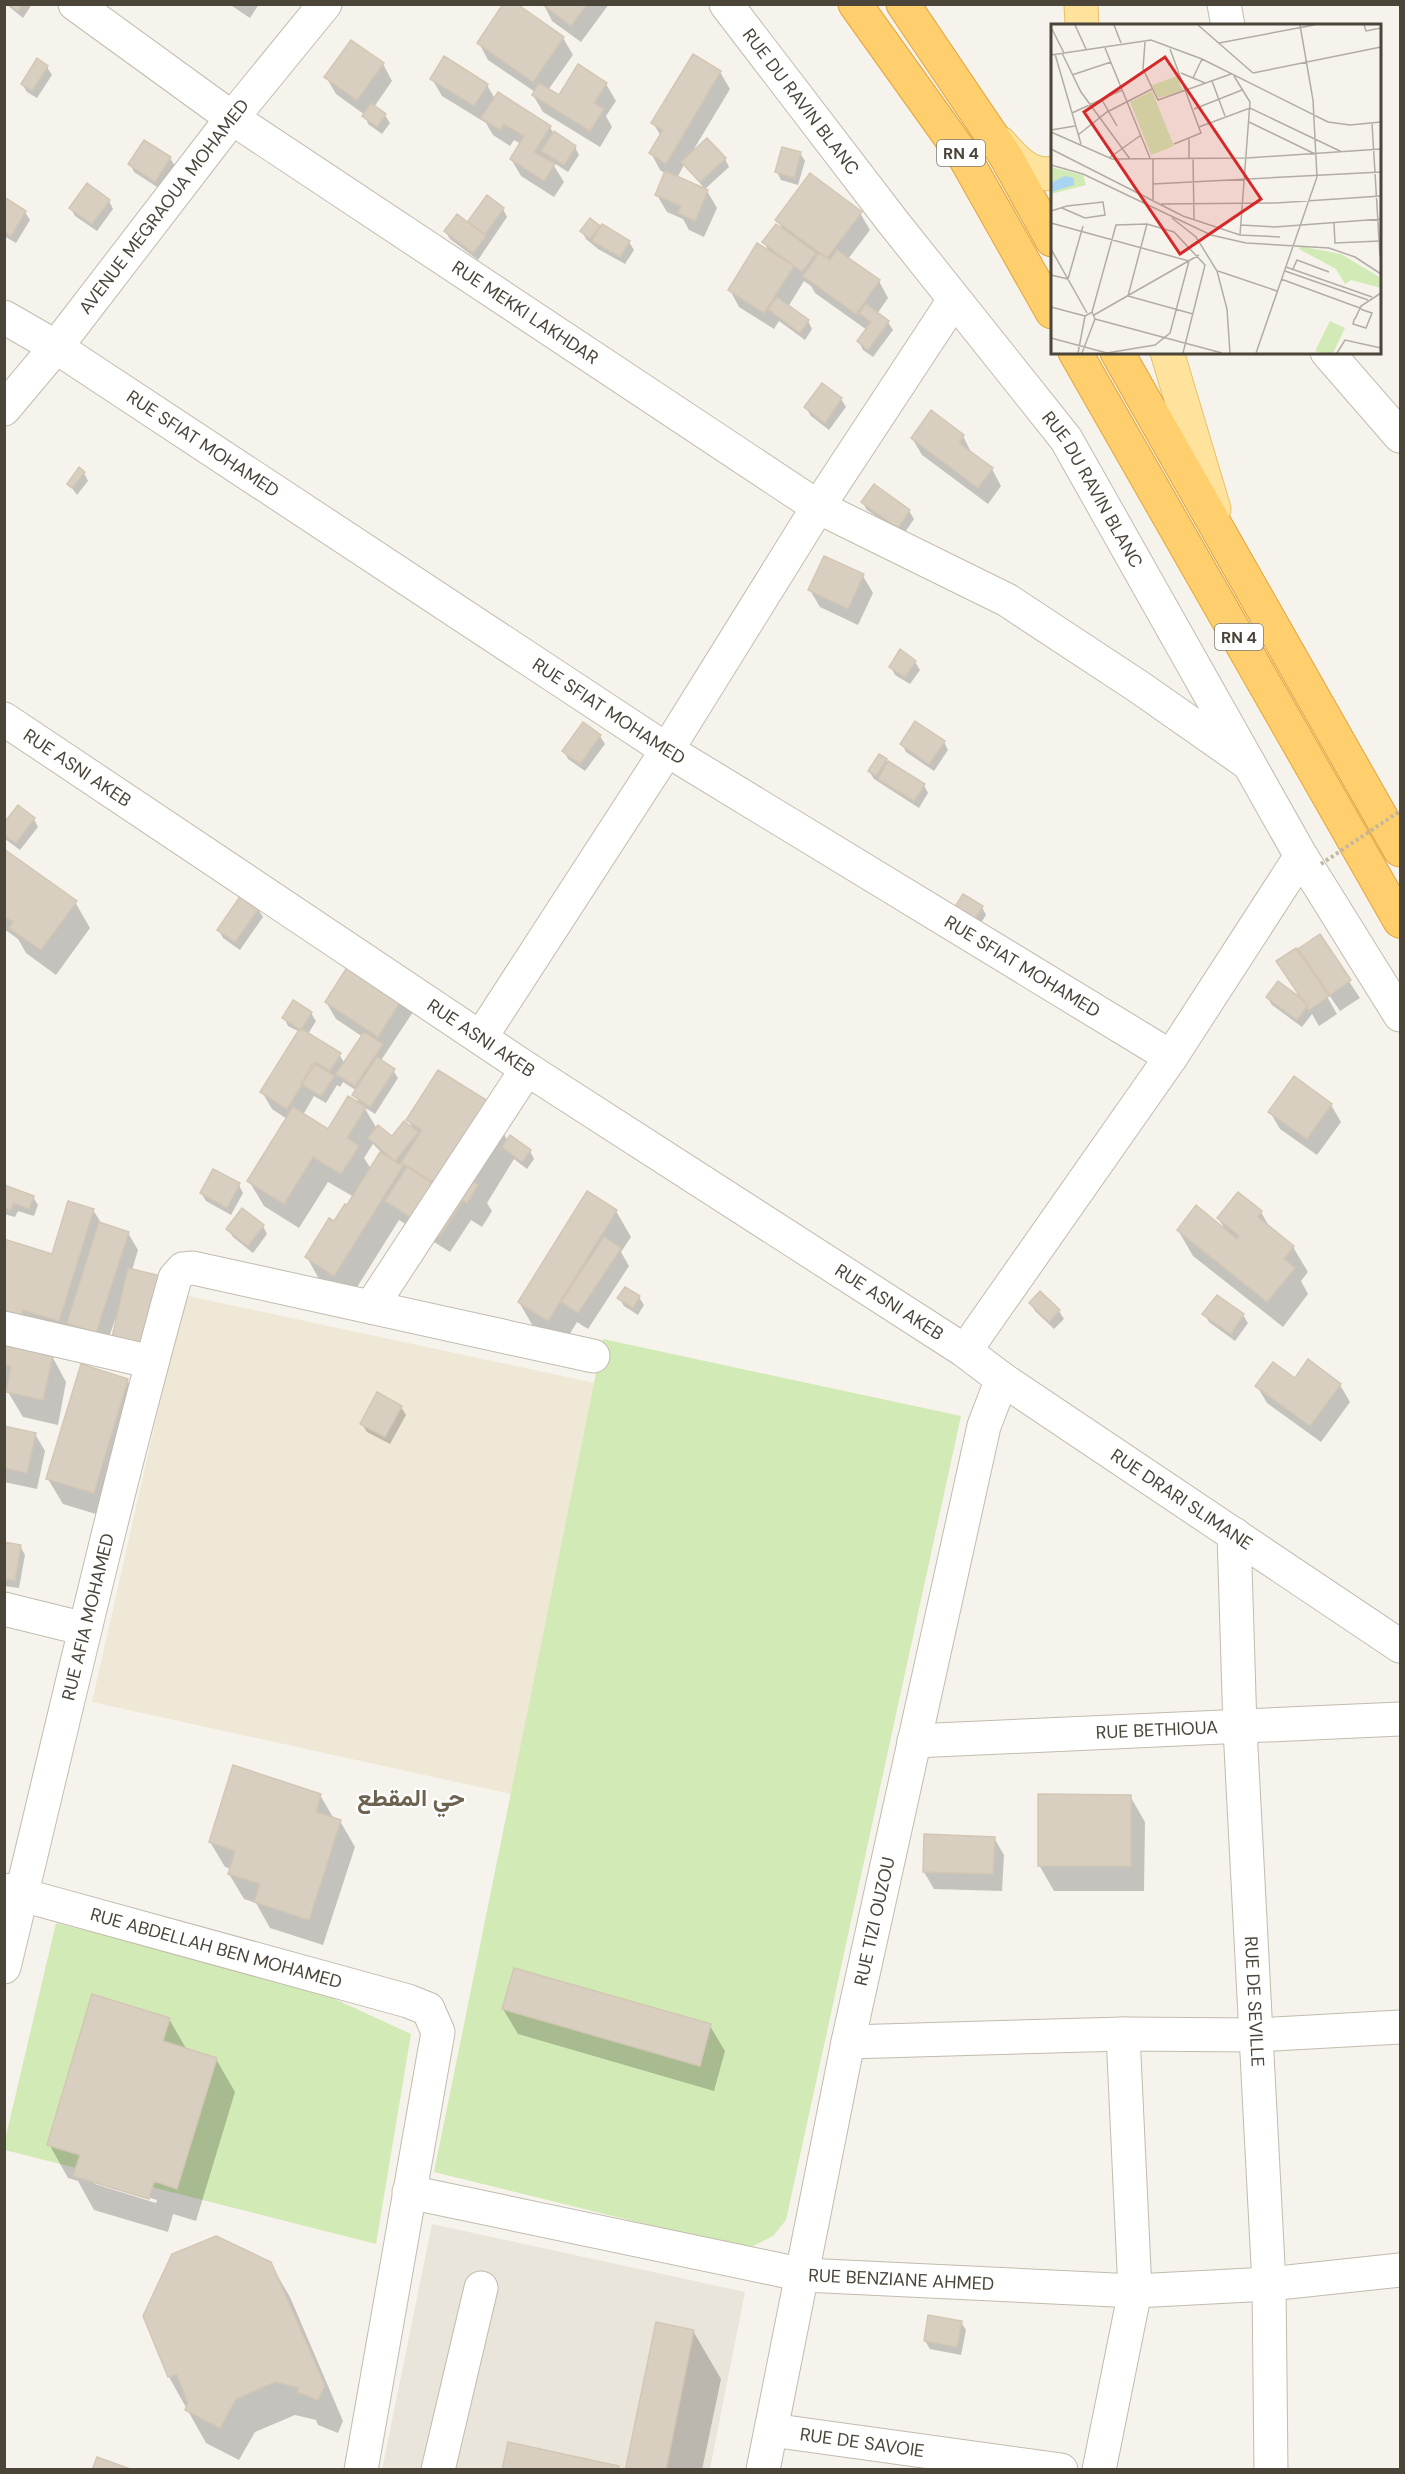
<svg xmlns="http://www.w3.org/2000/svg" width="1405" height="2474" font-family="'DM Sans',Vazirmatn,sans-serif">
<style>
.residential{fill:#eae5da}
.education{fill:#efe8d6}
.green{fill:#d2eab5}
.shadow{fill:#0003;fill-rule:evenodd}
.building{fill:#d8cfc1;stroke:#d3c7b4;stroke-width:1.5}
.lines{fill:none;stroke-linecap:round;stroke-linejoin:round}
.minor-casing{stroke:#c2bbae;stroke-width:35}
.major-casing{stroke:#e6c16a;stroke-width:35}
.highway-casing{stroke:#e0a43c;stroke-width:35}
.minor{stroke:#fff;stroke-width:33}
.major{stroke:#ffe39c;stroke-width:33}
.highway{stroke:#ffcf6e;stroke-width:33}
.path-bridge{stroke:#c4b79f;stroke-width:4;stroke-dasharray:3 3;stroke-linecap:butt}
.labels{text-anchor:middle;stroke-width:4.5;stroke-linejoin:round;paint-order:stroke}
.shield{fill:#fff;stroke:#817c74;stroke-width:1.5}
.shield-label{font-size:16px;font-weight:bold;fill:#4b4439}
.street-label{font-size:18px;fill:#4b4439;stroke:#fff}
.district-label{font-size:24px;font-weight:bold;fill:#6e6250;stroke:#fff}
.inset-road{fill:none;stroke:#b2ada4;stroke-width:1.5}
.view{fill:#d62828;fill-opacity:0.15;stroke:#d62828;stroke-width:3}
.inset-edge{fill:none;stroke:#4b4439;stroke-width:3}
</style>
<rect width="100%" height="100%" fill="#f6f3ec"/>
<path class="residential" d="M432,2224L745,2292L710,2469L382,2470Z"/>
<path class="education" d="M184,1295L595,1383L511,1794L92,1702Z"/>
<path class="green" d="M603,1339L961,1416L786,2220L773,2236L747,2249L434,2172Z
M56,1923L313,1989L411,2034L376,2244L5,2150V2140Z"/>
<path class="shadow" d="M6,4H32L23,18Z
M229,4H259L250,18Z
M540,4H609L581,42L552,21L545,7Z
M563,38L573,55L548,90L559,97L606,84L616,101L606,116L612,127L600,147L543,112L533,95L535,92L488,60L479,43Z
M693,56L720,72L730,89L691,154L725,159L729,167L705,189L684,165L677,178L707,191L717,208L704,237L689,230L683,219L667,212L657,195L666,174L660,170L651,153L661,136L653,123Z
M383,64L392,81L374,107L385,115L390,123L382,134L368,124L365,115L336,94L326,77Z
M47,67L52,75L37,98L27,92L22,84Z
M432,79L487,85L495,99L550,127L553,133L575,147L579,155L568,172L551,161L564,182L554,197L521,176L511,159L521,144L514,140L510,146L493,135L486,123L442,96Z
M800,153L805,161L798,185L781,180L777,172Z
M170,158L175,166L160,189L134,172L130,164Z
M488,197L503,209L507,217L478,260L450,239L445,231L468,224Z
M4,199L25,212L30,220L16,243L4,236Z
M109,201L113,209L97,231L75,216L71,208Z
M860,213L870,230L848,259L879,281L888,298L877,314L888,322L893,330L873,357L863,350L859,342L867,330L815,293L811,286L804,281L788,307L808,321L812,329L805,340L779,321L774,329L739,307L730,290L770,253L764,243L784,231L777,220Z
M599,227L600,230L629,242L634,250L625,264L598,249L586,239L582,231Z
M822,385L841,399L846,407L829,430L811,416L806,408Z
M963,436L972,454L992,469L1001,486L988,504L922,455L912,438Z
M84,473L88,481L77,495L69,484Z
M862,502L909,511L914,519L903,535L867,510Z
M863,576L873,593L858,625L820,607L810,590Z
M915,662L920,670L910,684L895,675L891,667Z
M600,736L605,744L585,771L568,759L564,751Z
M944,742L948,750L934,771L906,752L902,744Z
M886,760L888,764L924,785L928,793L919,808L874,779L869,771Z
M34,819L38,827L20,850L5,839L4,826Z
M4,851L75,902L90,928L56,975L26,953L18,939L4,929Z
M982,907L986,915L965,948L947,937Z
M258,909L263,917L240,950L223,938L219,930Z
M1319,936L1360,998L1340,1011L1327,992L1325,993L1337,1014L1319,1026L1312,1014L1302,1027L1272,1005L1267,997L1303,1001L1278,962Z
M352,963L413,1012L380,1062L393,1070L398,1078L375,1114L364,1107L377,1129L392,1138L414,1130L408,1120L501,1129L508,1141L530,1151L534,1159L527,1169L514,1159L487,1203L492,1211L482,1227L471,1220L450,1252L399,1220L349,1300L321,1283L307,1257L354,1197L328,1182L299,1228L264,1206L249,1181L287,1119L272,1109L262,1092L300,1032L288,1026L284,1018L311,1013L316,1021L308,1034L339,1054L345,1064L363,1037L336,1019L326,1002ZM343,1082L357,1091L354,1095L360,1104L328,1131L303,1115L314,1096L326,1103L337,1085L340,1087ZM373,1144L381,1152L371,1169L364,1158Z
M1331,1105L1341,1122L1317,1155L1280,1129L1270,1112Z
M239,1185L243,1193L231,1215L206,1201L201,1193Z
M4,1187L33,1197L38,1205L34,1216L18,1211L15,1217L4,1214Z
M93,1210L102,1224L128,1233L138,1250L117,1321L115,1320L105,1349L52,1356L66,1382L58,1425L23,1417L8,1392L9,1387H4V1346L24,1350L4,1342L53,1256Z
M616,1211L631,1237L621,1252L629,1266L588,1329L577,1322L563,1345L534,1328L519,1302Z
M1261,1212L1270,1228L1293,1247L1308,1272L1301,1281L1308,1294L1283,1327L1193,1256L1178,1230L1226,1231L1218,1218Z
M263,1226L267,1234L253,1253L233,1237L228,1229Z
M1040,1293L1059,1311L1064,1319L1054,1329L1035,1311L1031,1303Z
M639,1297L644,1305L638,1315L624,1306L619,1298Z
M1204,1314L1243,1315L1248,1323L1235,1341L1209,1322Z
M127,1380L142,1406L109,1518L63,1504L48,1479Z
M1295,1380L1340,1385L1350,1402L1321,1442L1267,1403L1257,1386Z
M401,1407L406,1415L390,1444L367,1432L362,1424Z
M4,1428L35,1434L45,1451L37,1489L4,1482Z
M4,1544L20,1546L25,1555L19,1588L4,1586Z
M320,1795L334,1819L340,1821L355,1847L323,1945L270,1928L256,1903L244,1899L229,1874L231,1869L225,1867L210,1842Z
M1130,1796L1145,1822L1144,1891H1054L1039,1865Z
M994,1838L1004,1855L1002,1891L934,1889L924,1872Z
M503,2009L710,2026L725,2051L714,2091L518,2034Z
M169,2019L187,2050L216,2059L235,2092L196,2221L173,2214L168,2232L94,2210L78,2181L68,2178L49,2144ZM95,2181L157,2200L156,2203L95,2184Z
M270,2263L290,2297L343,2421L338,2433L318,2425L316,2420L295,2415L255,2432L239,2460L206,2443L169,2377Z
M961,2322L966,2330L961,2355L930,2349L925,2341Z
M693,2331L721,2379L702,2470H629L627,2467Z"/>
<path class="building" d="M8,4H22L18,11Z
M503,4H517L564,37L533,82L477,43Z
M542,4H587L571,26Z
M351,40L384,63L357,100L324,77Z
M693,54L721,71L666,164L649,153L663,130L651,123Z
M444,56L488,84L474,106L430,79Z
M37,58L48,66L32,91L21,84Z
M578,64L607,83L594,103L604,109L590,131L532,95L539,83L559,95Z
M498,92L551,126L534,152L555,164L544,181L510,159L524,136L504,124L500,130L481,118Z
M371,103L386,114L377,127L362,116Z
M554,131L576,146L564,165L541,151Z
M707,138L726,158L700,182L681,162Z
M144,140L171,157L155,182L128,164Z
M782,147L801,152L794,178L775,172Z
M665,171L708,190L695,221L678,213L681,206L655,195Z
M810,173L862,212L827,258L775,220Z
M87,183L110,200L92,224L69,208Z
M487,195L504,208L485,234L468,221Z
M4,197L26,211L11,236L4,231Z
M457,214L486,236L473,253L444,231Z
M590,218L600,226L590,239L580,231Z
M602,224L630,241L620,257L592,241Z
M776,224L816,253L802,272L762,242Z
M757,243L794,266L764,313L728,290Z
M837,250L880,280L856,314L803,276L819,253L830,260Z
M777,297L809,320L800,333L768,309Z
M866,304L889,321L868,350L857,341L871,322L859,313Z
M822,383L842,398L825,423L804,407Z
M931,410L964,435L959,443L993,468L978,488L911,438Z
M79,467L85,472L72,488L67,484Z
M874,484L910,510L898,528L861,502Z
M824,556L864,574L848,609L808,590Z
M900,649L916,661L905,677L889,667Z
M915,721L945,741L929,764L900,744Z
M583,722L601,735L580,764L562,751Z
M879,754L887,759L876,776L868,771Z
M888,761L925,784L914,801L878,779Z
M18,805L35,818L16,843L4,835V823Z
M4,849L77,901L41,950L9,928L13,922L4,916Z
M963,894L983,906L961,941L941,929Z
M241,895L259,908L235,942L217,930Z
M1320,934L1351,980L1330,995L1298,949Z
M1296,948L1329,996L1309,1010L1276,961Z
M351,961L405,994L378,1037L325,1002Z
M1278,981L1309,1004L1297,1020L1266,997Z
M293,1000L312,1012L301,1030L282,1018Z
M300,1028L341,1053L330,1071L316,1062L287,1109L260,1092Z
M364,1032L383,1044L355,1086L336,1074Z
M377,1057L395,1069L370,1107L352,1095Z
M313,1063L334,1076L321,1096L301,1084Z
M438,1070L488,1101L471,1180L478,1185L467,1203L404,1164L334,1276L305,1257L329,1218L334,1221L345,1204L347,1205L380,1152L400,1165L422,1130L406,1120Z
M1294,1076L1332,1104L1307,1139L1268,1112Z
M348,1096L366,1107L347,1138L359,1146L341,1174L313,1157L284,1204L247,1181L293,1107L328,1129Z
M404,1121L418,1132L395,1161L368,1138L378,1125L392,1136Z
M510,1135L531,1150L522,1162L502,1147Z
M407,1167L462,1202L440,1236L385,1201Z
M213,1169L240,1183L227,1208L200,1193Z
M4,1185L34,1196L29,1209L13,1203L11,1210L4,1208Z
M587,1191L617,1210L548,1321L518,1302Z
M1238,1192L1262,1211L1258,1217L1294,1246L1284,1259L1295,1268L1267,1302L1177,1230L1196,1205L1237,1239L1239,1236L1217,1218Z
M68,1201L94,1209L59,1321L23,1310L18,1326L4,1322V1239L52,1254Z
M242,1208L264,1225L248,1246L226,1229Z
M99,1222L129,1232L96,1333L67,1323Z
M604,1237L621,1248L578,1313L561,1302Z
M128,1268L169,1278L154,1347L112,1337Z
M625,1287L640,1296L633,1308L617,1298Z
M1040,1291L1060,1310L1049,1322L1029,1303Z
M1217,1295L1244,1314L1231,1334L1202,1314Z
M4,1345L53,1355L43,1400L6,1392L11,1366L4,1365Z
M1308,1359L1341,1384L1310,1426L1255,1386L1273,1362L1295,1378Z
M81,1364L128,1379L94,1493L46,1479Z
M377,1392L402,1406L385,1437L360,1424Z
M4,1426L36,1433L27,1473L4,1468Z
M4,1542L21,1545L15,1581L4,1579Z
M233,1765L321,1794L316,1812L341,1820L309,1920L254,1902L260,1884L228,1874L235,1851L209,1842Z
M1038,1794L1131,1795V1866H1038Z
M924,1834L995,1837L993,1874L923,1872Z
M514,1968L711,2024L700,2066L502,2009Z
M92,1994L170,2018L163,2041L217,2058L177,2189L154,2181L149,2199L73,2176L80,2155L47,2145Z
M216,2236L271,2262L325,2386L318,2400L297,2392L299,2388L275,2382L236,2399L220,2428L185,2410L188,2403L177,2375L168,2377L143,2316L172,2254Z
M928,2315L962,2321L957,2347L924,2341Z
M656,2322L694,2330L666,2470H638L626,2467Z
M508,2442L619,2466V2470H502Z
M97,2457L133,2470H92Z"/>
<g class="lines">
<g class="minor-casing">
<g id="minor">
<path id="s1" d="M75,4L232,118L818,507L1007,600L1139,687L1249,764"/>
<path id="s2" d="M726,4L893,222L1066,439L1301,856L1400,1015"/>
<path d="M1224,4L1228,26"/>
<path id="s3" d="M4,317L56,347L667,750L1171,1057"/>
<path d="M1327,352L1400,436"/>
<path id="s4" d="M4,409L56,347L232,118L325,4"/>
<path id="s5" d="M4,719L527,1069L965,1351L1002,1379L1400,1646"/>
<path d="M481,1037L667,750L818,507L954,300"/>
<path d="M371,1307L527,1069"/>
<path d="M4,1328L152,1362"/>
<path d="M965,1351L1171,1057L1301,856"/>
<path id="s6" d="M1234,1534L1240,1728L1269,2284L1271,2470"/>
<path d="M4,1609L85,1629"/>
<path id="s7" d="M914,1741L1400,1719"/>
<path id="s8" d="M4,1890L408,2001L428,2009L438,2032L361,2470"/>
<path id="s9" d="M4,1967C60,1737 112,1506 175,1278L183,1269L193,1268L593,1356"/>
<path d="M848,2042L1123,2034L1255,2035L1400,2027"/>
<path id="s10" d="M409,2192L804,2275L1135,2291L1269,2284L1400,2270"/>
<path id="s11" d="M771,2430L1061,2470"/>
<path d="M438,2470L481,2288"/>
<path id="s12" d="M763,2470L848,2042L984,1426L1002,1379"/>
<path d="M1099,2470L1135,2291L1123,2034"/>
</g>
</g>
<g class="major-casing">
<path id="major" d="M1081,4L1082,26
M1000,143C1013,158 1030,178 1052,173
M1167,352L1214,509"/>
</g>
<g class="highway-casing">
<path id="highway" d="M855,4L965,158L1052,312
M903,4L1005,155L1052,240
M1075,352L1400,921
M1117,352L1400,850"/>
</g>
<use href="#minor" class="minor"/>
<use href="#major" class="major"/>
<use href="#highway" class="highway"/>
<path class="path-bridge" d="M1321,864L1400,811"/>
</g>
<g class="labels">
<g class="shield">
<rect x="937" y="140" width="48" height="26" rx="4.5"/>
<rect x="1215" y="624" width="48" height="26" rx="4.5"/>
</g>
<g class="shield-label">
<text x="961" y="159">RN 4</text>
<text x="1239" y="643">RN 4</text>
</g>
<g class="street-label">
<text dy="6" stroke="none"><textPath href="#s2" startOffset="123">RUE DU RAVIN BLANC</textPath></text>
<text dy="6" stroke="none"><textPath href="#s4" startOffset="258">AVENUE MEGRAOUA MOHAMED</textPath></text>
<text dy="6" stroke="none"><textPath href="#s1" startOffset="546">RUE MEKKI LAKHDAR</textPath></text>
<text dy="6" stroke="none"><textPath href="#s3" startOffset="236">RUE SFIAT MOHAMED</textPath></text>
<text dy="6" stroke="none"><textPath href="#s2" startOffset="609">RUE DU RAVIN BLANC</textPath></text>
<text dy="6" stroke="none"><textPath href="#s3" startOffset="722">RUE SFIAT MOHAMED</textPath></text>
<text dy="6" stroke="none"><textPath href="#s5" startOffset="88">RUE ASNI AKEB</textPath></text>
<text dy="6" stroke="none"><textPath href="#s3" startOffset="1208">RUE SFIAT MOHAMED</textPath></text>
<text dy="6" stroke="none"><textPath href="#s5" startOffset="574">RUE ASNI AKEB</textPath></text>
<text dy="6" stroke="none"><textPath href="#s5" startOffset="1060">RUE ASNI AKEB</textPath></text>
<text dy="6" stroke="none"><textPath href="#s5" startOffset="1413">RUE DRARI SLIMANE</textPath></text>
<text dy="6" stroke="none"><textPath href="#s9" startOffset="360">RUE AFIA MOHAMED</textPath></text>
<text dy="6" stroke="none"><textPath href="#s7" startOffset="243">RUE BETHIOUA</textPath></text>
<text dy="6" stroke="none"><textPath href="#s12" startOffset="560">RUE TIZI OUZOU</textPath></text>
<text dy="6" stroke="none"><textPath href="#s8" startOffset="220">RUE ABDELLAH BEN MOHAMED</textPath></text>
<text dy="6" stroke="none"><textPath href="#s6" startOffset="468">RUE DE SEVILLE</textPath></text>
<text dy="6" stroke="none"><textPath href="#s10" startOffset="501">RUE BENZIANE AHMED</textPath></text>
<text dy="6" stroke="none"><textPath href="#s11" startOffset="92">RUE DE SAVOIE</textPath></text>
</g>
<g class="district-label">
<text x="411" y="1806">حي المقطع</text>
</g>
</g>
<g transform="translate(1051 24)">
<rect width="330" height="330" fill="#f6f3ec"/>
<path d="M126,52L132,67L107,74L101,61ZM101,67L123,122L100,131L79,78ZM0,143L32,151L35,161L0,170ZM249,222L290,230L330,254V264L300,256L294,260L285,245L248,225ZM279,297L294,304L282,329H270L264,327Z" fill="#d2eab5"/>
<path d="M14,152L23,154V161L0,168V159Z" fill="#a9d4f2"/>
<path class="inset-road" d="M24,1L35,25M63,1L70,19M147,1L202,49M313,1L315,7L330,4M1,5L13,29M94,18L92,45L107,76L180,50M168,19L263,1M54,24L99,134M119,25L150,109L123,120M11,29L30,68L79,135M4,30L30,120M0,31L100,16L151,35L277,98L299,101L330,98M130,49L154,59M202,49L330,23M21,51L60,38M183,52L199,78L189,211M142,54L151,35M161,57L174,92M51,76L66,102M143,85L191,66M21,89L71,66M198,98L264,130M321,99L329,232M148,103L199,84L291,128M0,106L24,102M0,108L61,135L196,134L330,125M27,111L56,88L101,65M138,115V134M0,125L132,192L189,211L229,213M58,134L90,111M142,134L143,195M0,141L32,150L160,211L195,219L278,224L304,233L330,250M102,160L330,148M102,177V135M110,180L225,179L330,172M0,187L16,182L52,178L54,191L34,194L11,184M121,194L145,213L166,247L176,285L179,329M0,199L138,237L119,309L104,321L56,329L0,314M283,199L284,219L329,217M96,200L77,272L142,290M190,201L224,203L330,195M0,225L36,289M235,243L321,273M242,245L246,236L278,248M167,247L226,267M234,247L317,276M0,251L17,255L32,202M230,255L306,283H307L309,284L310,285L312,286L321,289L315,304L302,300L303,296L305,293L309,284L310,282L330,269M0,283L34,292M41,288L65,201L96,200L123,208L154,241L132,329M43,291L148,231M44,295L171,329M27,329L34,292L41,288L44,295L31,329M205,329L266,153L262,76L249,1M286,329L294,316L330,324"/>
<path class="view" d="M114,33L210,175L129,230L33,88Z"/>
<rect width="330" height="330" class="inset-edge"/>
</g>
<rect width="1405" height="2474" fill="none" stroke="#4b4439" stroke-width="12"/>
</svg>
